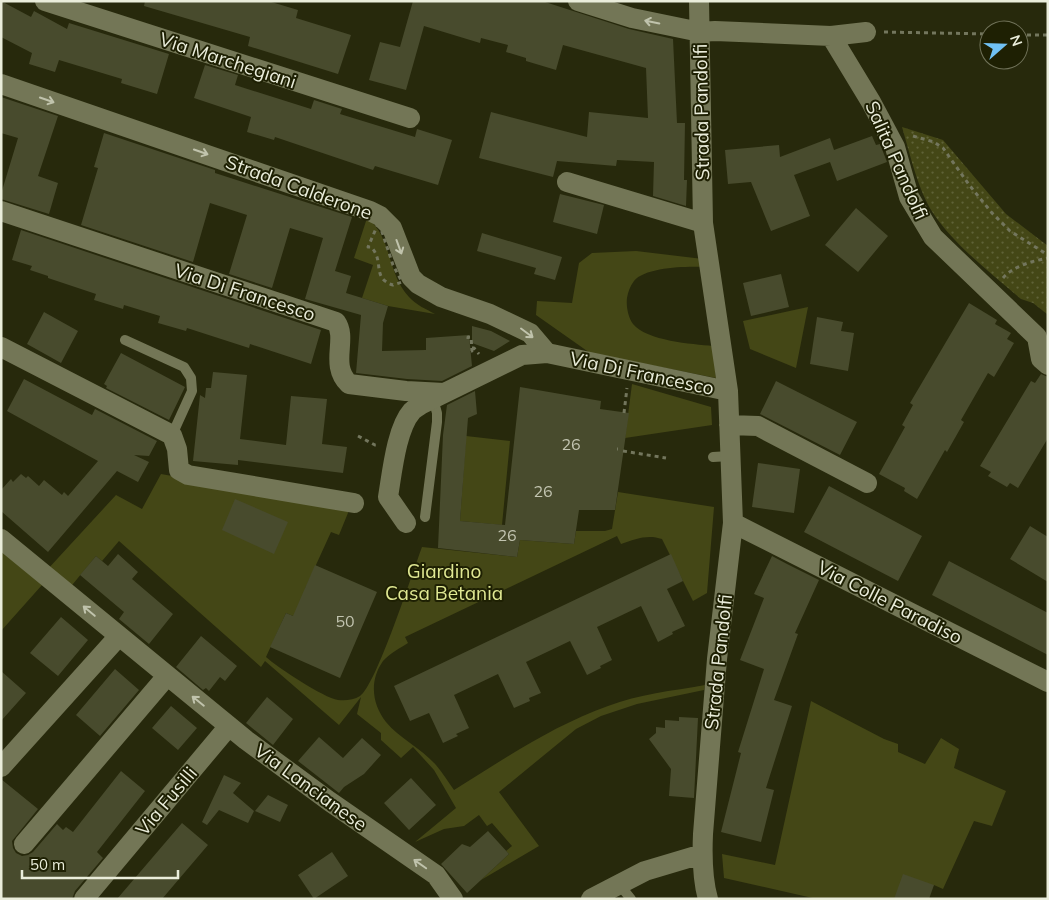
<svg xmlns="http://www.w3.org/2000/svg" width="1049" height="900" font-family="Mulish,sans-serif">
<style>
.green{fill:#444716}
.park{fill:url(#park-dots)}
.building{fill:#484b2d}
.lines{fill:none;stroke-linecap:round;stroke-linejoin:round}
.path{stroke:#73765d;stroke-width:3;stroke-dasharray:4 4;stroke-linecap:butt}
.service{stroke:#737656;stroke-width:10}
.minor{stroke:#737656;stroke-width:20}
.oneway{stroke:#c0c3ac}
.labels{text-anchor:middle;stroke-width:4;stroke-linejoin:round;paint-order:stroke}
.number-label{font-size:16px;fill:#c2c4b0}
.street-label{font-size:19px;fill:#eaeddb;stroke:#1e2003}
.park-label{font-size:19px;fill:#e0e893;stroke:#1e2003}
</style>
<defs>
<pattern id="park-dots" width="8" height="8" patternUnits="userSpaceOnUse" patternTransform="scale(1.25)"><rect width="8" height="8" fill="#444716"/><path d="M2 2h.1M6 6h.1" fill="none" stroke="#5f6237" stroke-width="1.8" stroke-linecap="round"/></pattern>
</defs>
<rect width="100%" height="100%" fill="#27290c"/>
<path class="green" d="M367,218C392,236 387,274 409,297C416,305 426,309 435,314L388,306L362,298L373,265L354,258Z
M636,251L703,259L704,267C687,266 645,267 634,281C630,286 628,292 627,298C626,306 628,317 633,324C647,341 692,344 713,346L716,378L590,353L536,315L537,301L572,303L579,263L592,253Z
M808,307L796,368L750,349L743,321Z
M632,384L711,407L712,425L625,438Z
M466,436L510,441L502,525L460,521Z
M161,474L350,508L339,535L331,532L305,589L321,628L286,613L266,657C277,667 324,698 338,700C345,701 354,700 360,696C376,686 413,571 422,547L517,557L520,540L574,544L576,531H605L612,529L618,492L714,507L707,593L693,601L662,539C648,534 635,539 621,544L617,536L405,637L408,643C400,648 389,654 383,661C369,681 372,704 386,722C399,738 422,749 436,765C443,773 448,782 454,790C504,759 552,726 608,706C639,694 672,691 705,685L704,690L637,704L601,716L576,729L499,792L539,846L481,880L509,854L506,851L512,846L492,823L487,826L479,815L464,826L444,829L415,842L456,808L434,770L413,747L401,758L381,740V733L357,714L361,697L339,725L265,661L261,667L119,541L102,561L96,556L68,590L47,570L116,495L142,509Z
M1,550L42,585L1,631Z
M811,701L884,739L898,744V752L925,764L941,738L959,749L954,768L1006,791L992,826L974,821L943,889L934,885L894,899H817L724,878L722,854L775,865Z"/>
<path class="park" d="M902,127L943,140L1006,214L1048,246V316L1047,314L1033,303L1021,299C990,272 956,247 933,213C918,190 910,154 902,127Z"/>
<path class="building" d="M1,1L31,17L34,11L67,29L69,23L169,54L157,94L121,83L122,79L59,60L55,72L29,64L32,53L1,37Z
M145,1H268L298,10L296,18L351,35L338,74L248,46L250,37L144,6Z
M413,1H542L629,29L673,39L677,123H685L684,180H687L686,206L653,196L654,162L617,160L616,166L557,161L553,177L479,158L491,112L587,137L589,112L648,118L646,68L563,45L556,70L526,61V58L506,52L508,45L481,38L480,43L424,26L406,90L369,80L380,42L400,47Z
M205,65L238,75L235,85L311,109L314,100L342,109L340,114L415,137L417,129L452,140L438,185L375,166L373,170L275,137L274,140L247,132L251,117L194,98Z
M1,97L58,116L38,176L58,183L49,214L1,199V194L18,138L1,133Z
M104,133L215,170V173L352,217L335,271L351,276L346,293L388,306L383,323L382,351L426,350V338L469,335L472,366L442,381L407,379L356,373L361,315L305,299L323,238L290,228L272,288L229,274L247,215L210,203L193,262L81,225L98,168L94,167Z
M872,136L876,145L880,144L887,162L837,181L830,162L794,175L810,216L771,231L751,182L728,184L725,150L779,145L780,157L830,138L834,150Z
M560,194L604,205L597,234L553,222Z
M856,208L888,236L858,272L825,245Z
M21,230L321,330L311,364L250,344L249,348L187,328L186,331L158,323L160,316L124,305L123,309L94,300L96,294L48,278V276L30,270L32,266L12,260Z
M482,233L562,257L555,280L534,274L536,268L477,251Z
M781,274L789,307L751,316L743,283Z
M969,303L997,320L995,324L1011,333L1007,339L1014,343L994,377L988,373L961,420L964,422L947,452L945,450L917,499L904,491L905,488L879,474L905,427L902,425L913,405L910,403Z
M44,312L78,331L61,363L27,344Z
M817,317L843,322L841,331L854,333L848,371L810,364Z
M472,326L491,331L510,341L494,351L472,343Z
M121,353L185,387L169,420L106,388L107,386L104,384Z
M213,372L247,375L240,439L286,445L291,396L327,399L322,444L347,447L343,473L238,460V465L193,461L200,395L205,398L206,388H211Z
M1041,374L1048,377V438L1018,488L1010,483L1007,487L988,476L991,472L980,466L1031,381L1035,383Z
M24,379L92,415L95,409L157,441L149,456L134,455L149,462L138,482L117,471L48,552L1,511V490L11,479L13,482L21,474L26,478L28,476L39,486L44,480L62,495L64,492L68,496L98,461L7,411Z
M776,381L857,422L840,455L760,414Z
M520,387L601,401L600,409L629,413L615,510H579L574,544L520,540L517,557L438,548L443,435L447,405L475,391L477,414L468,418L460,521L505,525Z
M758,463L800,469L794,513L752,507Z
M829,486L922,536L898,581L804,532Z
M235,499L288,522L274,554L222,530Z
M1030,526L1048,537V582L1010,559Z
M118,554L138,572L132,579L173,614L149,644L119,619L124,612L80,575L96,556L108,566Z
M671,554L683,581L667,589L685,626L672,632L673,634L658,642L641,606L597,627L612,660L600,666L601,668L587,675L570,641L526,662L541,693L529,698L530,701L514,708L498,674L454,695L469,728L456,734L458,736L443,743L429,713L410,721L394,686Z
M772,556L787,564V565V564L819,580L795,633L798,634L774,700L792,706L766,788L774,790L761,842L721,832L741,753L738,752L764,669L740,660L764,598L754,594Z
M949,561L1048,613V655L932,595Z
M315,565L377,592L340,678L270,647L286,613L293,616Z
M61,617L88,640L58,676L30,653Z
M201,636L237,666L225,681L220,677L209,691L206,688L203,690L176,667Z
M115,669L139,690L100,736L76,715Z
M1,671L26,693L1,721Z
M267,697L293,719L273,745L246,723Z
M171,706L197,728L178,750L152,728Z
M679,717L698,718L694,798L669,796L671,769L649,739L656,733V727L665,728V720L679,721Z
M319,737L343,758L362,738L381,755L364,774L344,787L339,793L298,761Z
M121,771L145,791L97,852L103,858L75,891L72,899H1V779L38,809L12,841L13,848L16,853L22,856L28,855L33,852L57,824L63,830L66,827L73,832Z
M224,775L241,783L233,793L254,811L248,823L219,810L207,825L202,822Z
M411,778L436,805L409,830L384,803Z
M268,795L288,805L280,822L255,811Z
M182,823L208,845L162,899H117Z
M488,831L509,854L467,893L441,864L462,844L470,847Z
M332,852L348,876L314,899L298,875Z
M903,874L934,885L929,899H894Z"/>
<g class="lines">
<path class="path" d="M884,32L989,34
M1019,35H1048
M913,136L934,142L943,148L970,186L992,213L1010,231L1048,255
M378,224L381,229L393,265L402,282L393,285C371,278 385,261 371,247H368Z
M1003,278C1013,266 1033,261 1048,258
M468,339V337H471L472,351H471
M472,348H474L479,354
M624,413L627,388
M358,436L375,445H378
M617,449H618
M623,451L666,458"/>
<path class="service" d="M125,340L184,367L191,378L192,391L172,435
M713,457L730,456
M425,517L437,422V413L433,399
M619,884L631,899"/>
<path class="minor" d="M45,1L410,118
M578,1L632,18L700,32L715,31L831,36L871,102L895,147L909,197L933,237L1037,337L1041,359L1048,365
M699,1L703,223L728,391L733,523L717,659L703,834C702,856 702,878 708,899
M831,36L866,32
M1,84L370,211L380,216L392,228L411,277L418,284L441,297L490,314L530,333L547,353
M567,182L703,223
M1,211L336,322C348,339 329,365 349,384L406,391L444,393
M1,347L172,435L177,449L179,470L188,475L354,503
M729,425L758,426L867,483
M406,523L388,497C392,474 396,429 412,411C415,408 419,406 422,404L522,355L547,353L728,391
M733,523L1048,682
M1,539L246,740L329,801L436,875L453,899
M1,767L119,636
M24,844L167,676
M84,899L229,726
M591,899L645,871L702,854"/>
</g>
<defs><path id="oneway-shaft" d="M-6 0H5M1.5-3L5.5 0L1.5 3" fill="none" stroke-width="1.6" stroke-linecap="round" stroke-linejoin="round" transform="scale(1.25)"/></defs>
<g class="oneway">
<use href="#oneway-shaft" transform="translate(652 22) rotate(-168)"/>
<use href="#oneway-shaft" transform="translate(47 100) rotate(19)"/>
<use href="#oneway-shaft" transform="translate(201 152) rotate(19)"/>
<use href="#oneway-shaft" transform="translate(399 247) rotate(70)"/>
<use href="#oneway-shaft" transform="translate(527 333) rotate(37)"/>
<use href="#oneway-shaft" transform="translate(89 611) rotate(-140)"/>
<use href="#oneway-shaft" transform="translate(198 701) rotate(-141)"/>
<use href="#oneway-shaft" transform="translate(420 864) rotate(-145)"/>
</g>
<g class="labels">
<g class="number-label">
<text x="571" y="450">26</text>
<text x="543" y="497">26</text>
<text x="507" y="541">26</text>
<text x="345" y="627">50</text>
</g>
<g class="street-label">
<text transform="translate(228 60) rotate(18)" y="7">Via Marchegiani</text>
<text transform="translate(701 112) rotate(-91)" y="7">Strada Pandolfi</text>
<text transform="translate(897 160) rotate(66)" y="7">Salita Pandolfi</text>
<text transform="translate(299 187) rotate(20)" y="7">Strada Calderone</text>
<text transform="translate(245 292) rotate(18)" y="7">Via Di Francesco</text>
<text transform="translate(642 373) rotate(12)" y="7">Via Di Francesco</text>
<text transform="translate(890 602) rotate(27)" y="7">Via Colle Paradiso</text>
<text transform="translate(718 662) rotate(-84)" y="7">Strada Pandolfi</text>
<text transform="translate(311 787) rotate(36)" y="7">Via Lancianese</text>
<text transform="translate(166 801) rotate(-50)" y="7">Via Fusilli</text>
</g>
<g class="park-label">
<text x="444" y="578">Giardino<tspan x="444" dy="22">Casa Betania</tspan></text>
</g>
</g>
<rect width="1049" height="900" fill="none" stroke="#eaeddb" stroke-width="5"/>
<g transform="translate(1004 45) rotate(70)"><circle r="24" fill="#1e2003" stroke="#707259"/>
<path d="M0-4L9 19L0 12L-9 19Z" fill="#70c1f4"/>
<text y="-8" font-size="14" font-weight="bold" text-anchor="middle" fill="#eaeddb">N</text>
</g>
<path d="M22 870v8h156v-8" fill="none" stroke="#eaeddb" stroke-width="2.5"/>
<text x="30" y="870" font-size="15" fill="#eaeddb" stroke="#1e2003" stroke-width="4" paint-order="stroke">50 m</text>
</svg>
